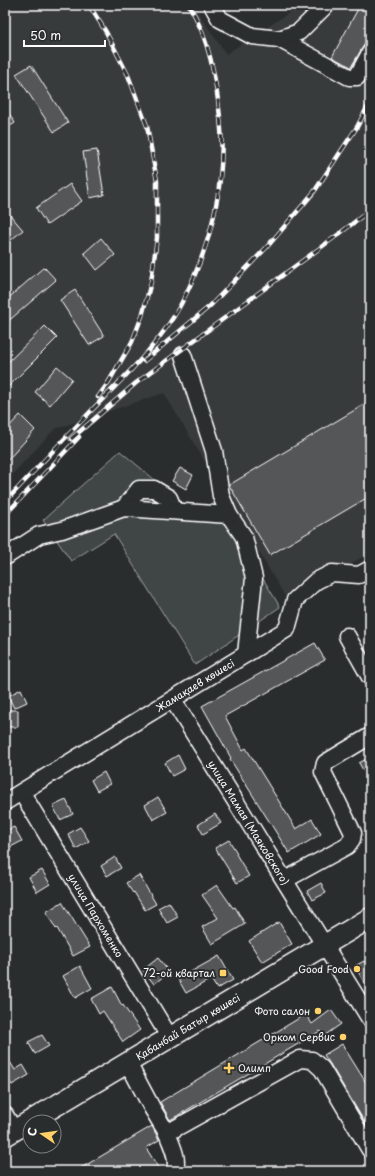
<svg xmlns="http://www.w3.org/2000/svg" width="375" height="1176" font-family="'Playpen Sans',sans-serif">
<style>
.built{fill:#373a3b}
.green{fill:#414445;stroke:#a0a2a2}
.building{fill:#555758;stroke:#fff}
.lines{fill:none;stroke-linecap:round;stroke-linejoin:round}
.minor-casing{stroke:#fff;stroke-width:19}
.major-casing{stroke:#fff;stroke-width:23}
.minor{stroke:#2a2d2e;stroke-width:16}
.major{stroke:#2a2d2e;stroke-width:20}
.rail-casing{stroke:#fff;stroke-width:4.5}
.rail{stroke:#2a2d2e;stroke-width:3;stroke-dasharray:9;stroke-linecap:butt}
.poi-dot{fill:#ffd166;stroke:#2a2d2e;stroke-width:1.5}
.labels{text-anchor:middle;stroke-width:4;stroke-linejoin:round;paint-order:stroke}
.street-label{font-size:10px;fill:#fff;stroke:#2a2d2e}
.poi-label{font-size:10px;fill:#fff;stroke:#2a2d2e;text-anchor:end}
</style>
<rect width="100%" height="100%" fill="#2a2d2e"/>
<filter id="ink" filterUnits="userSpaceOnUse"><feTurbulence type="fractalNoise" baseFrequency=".025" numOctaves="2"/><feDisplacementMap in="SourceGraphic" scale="8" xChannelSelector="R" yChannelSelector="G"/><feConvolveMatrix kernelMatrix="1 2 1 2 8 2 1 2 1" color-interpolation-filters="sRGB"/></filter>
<g filter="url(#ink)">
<path class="built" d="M5,5H193L226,54L301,5H370V552L289,603L164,393L55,429L5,482Z"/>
<path class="green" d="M120,451L184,504L229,522L280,607L195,665L114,534L71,561L43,520Z"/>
<path class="building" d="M360,5H370V35L351,67L332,57Z
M31,65L68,123L54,132L16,74Z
M5,107L15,123L5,129Z
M97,150L104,195L90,198L83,152Z
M70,184L82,201L47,225L36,208Z
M5,209L23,230L11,240L5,232Z
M101,238L115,255L97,270L84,253Z
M44,267L56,280L5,324V301Z
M75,290L104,336L89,345L60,300Z
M45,326L57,338L5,390V365Z
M57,366L72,379L50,405L35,392Z
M370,401V496L270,555L229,485Z
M20,415L35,430L5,463V431Z
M180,468L193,475L186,489L172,481Z
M315,643L325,660L225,716L243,750L246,748L296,829L312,819L321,834L289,853L230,759L231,758L202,706Z
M21,689L27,702L14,708L8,696Z
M6,710H18V727H6Z
M178,755L185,769L172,776L165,763Z
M370,757V782L359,763Z
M104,772L110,784L97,791L91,780Z
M158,797L167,812L153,820L145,805Z
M66,800L73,814L60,820L53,806Z
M215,814L221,823L203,834L198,825Z
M14,827L22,841L5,850V831Z
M80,827L89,841L76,849L68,834Z
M229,840L237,853L236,854L249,876L237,883L215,848Z
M115,857L121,868L107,876L101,866Z
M42,870L50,884L37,892L29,877Z
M139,875L156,904L145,910L134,892L133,893L126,883Z
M321,883L326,893L312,900L307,891Z
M217,885L233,908L235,907L245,924L212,944L202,927L218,918L202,895Z
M62,902L90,947L73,956L57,928L56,929L46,912Z
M169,902L178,917L167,923L158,908Z
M279,922L292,944L262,962L249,941Z
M219,956L233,980L217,989L211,979L186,993L178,979Z
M158,958L169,972L154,984L143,970Z
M370,960V993L355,966L364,961L365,963Z
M80,966L92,988L75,998L63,976Z
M112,987L122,1006L123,1005L140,1030L123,1042L103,1011L99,1014L91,999Z
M331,1010L341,1024L324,1036L320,1031L170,1120L160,1102L306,1014L312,1024Z
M42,1035L49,1046L35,1054L28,1042Z
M342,1044L370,1089V1131L330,1064L324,1055Z
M5,1054L15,1070L23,1065L29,1075L12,1085L5,1075Z
M152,1126L159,1140L146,1148L158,1167L151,1171H76Z"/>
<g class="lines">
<g class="minor-casing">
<g id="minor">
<path d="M212,5L220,19L252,36L279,39L349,77H357L370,53"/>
<path d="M279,39L299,32L326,5"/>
<path d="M183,355L214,451L221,496L229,515L244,537L254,578L246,654"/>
<path d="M124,508L139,489H154L169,498L174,510"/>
<path d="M5,557L39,535L62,530L124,508L229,515"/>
<path d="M347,636L370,677"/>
<path id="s1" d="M173,700L370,1019"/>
<path id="s2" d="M22,793L170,1038"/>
<path id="s3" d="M5,802L287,629L295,600L316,581L332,573L359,575L370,569"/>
<path d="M285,880L347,846L352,839L353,833L323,772L325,763L370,736"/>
<path d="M128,1063L152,1108L167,1133"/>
<path d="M5,1115L14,1130"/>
<path d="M174,1171C180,1160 171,1144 167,1133L300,1059L312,1060L322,1069L370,1150"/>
</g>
</g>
<g class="major-casing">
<g id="major">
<path id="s4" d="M5,1136L370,918"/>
</g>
</g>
<use href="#minor" class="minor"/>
<use href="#major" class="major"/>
<g class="rail-casing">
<path id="rail" d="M89,5L106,32L128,75L147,126L157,181V238L151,282L142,316L132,342L108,383L98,397
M144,361L210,306L266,248L314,192L357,127L370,102
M71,439L136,383L339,234L370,210
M5,502C34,471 63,440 92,410C124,377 160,344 181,304C211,247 227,182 220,117C216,79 209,38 189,5
M5,515L79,437"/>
</g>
<use href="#rail" class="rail"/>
</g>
</g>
<g class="poi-dot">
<circle cx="357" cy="969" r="4"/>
<rect x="219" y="969" width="8" height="8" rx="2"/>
<circle cx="318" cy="1011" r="4"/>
<circle cx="343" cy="1037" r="4"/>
<path d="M227 1062h4v4h4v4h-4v4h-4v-4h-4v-4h4z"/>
</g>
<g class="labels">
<g class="street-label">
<text dy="4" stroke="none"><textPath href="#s3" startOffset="223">Жамақаев көшесі</textPath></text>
<text dy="4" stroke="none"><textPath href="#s1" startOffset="144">улица Мамая (Маяковского)</textPath></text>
<text dy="4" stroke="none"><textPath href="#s2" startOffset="143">улица Пархоменко</textPath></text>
<text dy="4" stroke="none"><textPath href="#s4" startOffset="213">Қабанбай Батыр көшесі</textPath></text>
</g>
<g class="poi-label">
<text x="349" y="973">Good Food</text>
<text x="215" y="977">72-ой квартал</text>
<text x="310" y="1015">Фото салон</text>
<text x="335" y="1041">Орком Сервис</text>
<text x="238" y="1072" text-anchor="start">Олимп</text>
</g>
</g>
<rect width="375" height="1176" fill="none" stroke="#2a2d2e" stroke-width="20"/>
<rect x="10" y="10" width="355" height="1156" fill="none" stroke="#fff" stroke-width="1.5" filter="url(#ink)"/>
<g transform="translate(42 1134) rotate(283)"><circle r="19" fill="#2a2d2e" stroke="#7f8182"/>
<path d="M0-3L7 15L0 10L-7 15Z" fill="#ffd166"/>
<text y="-6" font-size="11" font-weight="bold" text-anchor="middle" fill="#ffffff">С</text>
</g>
<path d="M24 40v6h81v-6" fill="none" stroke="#ffffff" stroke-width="2"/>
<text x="30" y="40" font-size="12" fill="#ffffff" stroke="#2a2d2e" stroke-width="3" paint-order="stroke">50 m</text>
</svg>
